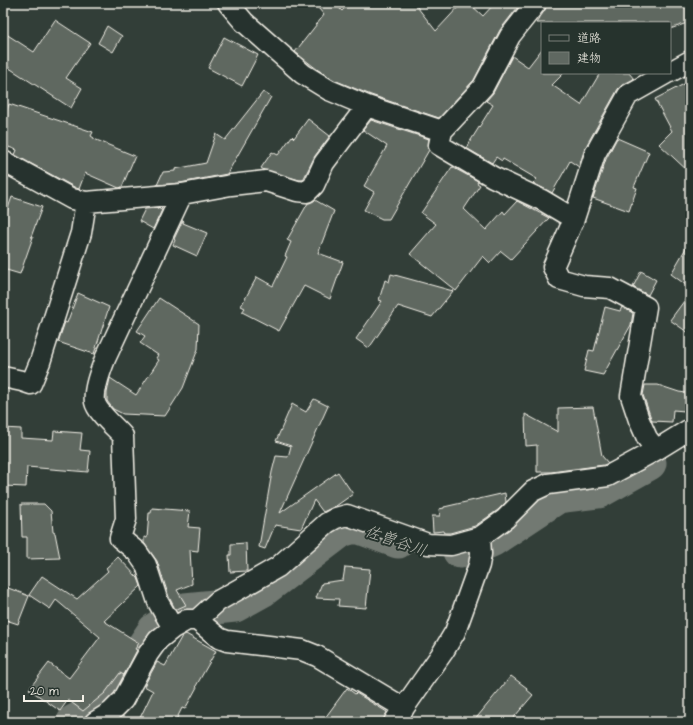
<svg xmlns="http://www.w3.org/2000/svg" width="693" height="725" font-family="'Architects Daughter','Klee One',sans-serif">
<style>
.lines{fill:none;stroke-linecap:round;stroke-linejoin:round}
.river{stroke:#727972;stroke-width:35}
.building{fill:#5f6861;stroke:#f4f1e8}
.minor-casing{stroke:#f4f1e8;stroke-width:23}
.minor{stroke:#26332d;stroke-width:20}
.labels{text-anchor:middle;stroke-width:4;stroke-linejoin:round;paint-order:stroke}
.water-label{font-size:16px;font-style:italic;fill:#babbb3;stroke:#26332d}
</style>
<rect width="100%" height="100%" fill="#323e38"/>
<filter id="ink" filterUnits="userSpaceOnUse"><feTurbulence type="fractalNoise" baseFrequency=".025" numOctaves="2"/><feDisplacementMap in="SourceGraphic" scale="8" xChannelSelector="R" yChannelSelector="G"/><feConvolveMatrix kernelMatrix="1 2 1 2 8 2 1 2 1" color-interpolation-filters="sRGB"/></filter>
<g filter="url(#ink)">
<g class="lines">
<path class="river" d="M460,551L471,549L493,539L558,496L599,491L649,463
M74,722L93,712L103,704L113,693L155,630L185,610L235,605L262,590L341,530L351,527H360L398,541"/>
</g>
<path class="building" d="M314,3H334L342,11L349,3H414L436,31L462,3H469L483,16L495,3H521L500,30L474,80L439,118L371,95L334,80L318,70L295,52L324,15Z
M547,3H690V22L670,29V23H536L545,10Z
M55,20L90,43L66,78L82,88L71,108L3,64V32L34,52Z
M107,26L122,36L113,52L98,43Z
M224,37L258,55L242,86L208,68Z
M542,49V73H564L552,85L581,105L600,73H629L634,79L622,85L618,89L585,148L579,167L570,161L552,193L533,183L537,179L503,159L502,161L496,157L492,163L466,148L493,105L486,101L493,93L512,56L528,67Z
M690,81V173L659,144L672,131L655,99Z
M263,92L271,97L227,174L180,183L157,185L163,172L175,171V169L206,163L216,134L225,140Z
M9,104L93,132L91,136L94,138V139L135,156L122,187L119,188L85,173L79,189L76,188L15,155L17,150L3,145V122Z
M308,119L330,136L315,156L303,180H299L264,170L261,168L272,152L278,155L292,136L294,138Z
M371,120L429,139V150L389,219H382L364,210L374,192L364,186L387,146L363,130Z
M617,138L649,152L634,187L637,188L629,211L593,198L606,159Z
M452,167L478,181L477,183L480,185L464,209L486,230L503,211L505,214L517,201L549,218L511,259L501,251L490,263L483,256L456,291L410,254L436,224L421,213Z
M12,197L42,207L31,237H33L20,274L3,269V222Z
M315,200L334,211L318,253L343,262L330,299L304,286L279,331L242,312L245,308L241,306L257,277L273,286L287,257L285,256L291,242L287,240L308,203Z
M157,208L162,210L153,229L139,221L145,209Z
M183,220L184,221L183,223L207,233L197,256L173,245L175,240L174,239Z
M690,241V288L671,274Z
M641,271L656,280L648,295L633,287Z
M391,274L453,291L432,317L398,306L369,348L356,339L382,301L379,300L385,280L389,282Z
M78,293L109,307L94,354L58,342L65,322L67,323Z
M690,293V334L670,320Z
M159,298L199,324L198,349L183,388L165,416L123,414L113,409L107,401V393L110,378L136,395L159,360L156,358L158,355L140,343L145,336L137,331Z
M605,307L620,311L622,307L633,313L631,325L603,375L584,371L589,350L594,351Z
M645,385H658L679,392L686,393L685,411L673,410L672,422L652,421L643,395Z
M314,399L328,406L280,513L338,472L353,494L336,506L323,512L314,500L301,529L275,525L265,549L259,547L272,472L276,456L288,457L291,446L276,441L292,404L306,412Z
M593,407L602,456L608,463L604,465L551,472H537V445L526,446L525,414L558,432V408Z
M3,428L21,429V438L53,440L54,431L82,433L80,450L90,451L88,472L27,467L26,487L3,486L4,457H3Z
M505,493L506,502L498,510L475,526L450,533H445L444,531L433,532L432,516H440L439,509L444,508V507Z
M21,504H44L51,511L53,532L55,533L60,558L27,559V537H22Z
M152,508L190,511L188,527L200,528L198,551L190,550L192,584L177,590L186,605L177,609H175L169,597L157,561L144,543V537L147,538L149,513H151Z
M246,543L247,571L230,572L229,555H231V544Z
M118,557L138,578L141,586L104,621L139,643L135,649L137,650L124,675L120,673L105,693L83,711L68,700L60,711L29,689L49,663L69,678L100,637L56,600L50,609L29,595L42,576L77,599L108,571L106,568Z
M345,567L370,569L366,608L338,606L339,599L316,598L322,583L343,580Z
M3,586L29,596L18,624L3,619Z
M186,634L216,651L196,686L197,687L185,709L182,708L175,722H138L153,691L144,686L157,662L165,666L182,636Z
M511,676L527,688L526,689L533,695L510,722H473Z
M347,688L355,694L356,693L387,712L383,722H322Z"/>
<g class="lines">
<g class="minor-casing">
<path id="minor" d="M228,3L244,22L303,74L329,90L367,106L442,131
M536,3L510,36L483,87L442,131L439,145L493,177L542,200L574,219L553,267L559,279L584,286L610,288L646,307L631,396L639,420L647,438L656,450L690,429
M670,72L690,61
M3,161L72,199L86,202L182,194L231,185L266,181L297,191L307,192L314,185L324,163L367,106
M574,219L595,154L628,95L667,73
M3,377L22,381L31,384L40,362L81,233L86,202
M197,620L219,638L227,641L302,650L317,656L404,708
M173,628L158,602L146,565L137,552L120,538L126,519L123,436C116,428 97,412 95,402C93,389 101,370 105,359L182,194
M95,722L111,712L123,700L148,654L158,640L173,628L187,620H197L218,601L278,567L327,523L336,518L347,515L428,544L451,545L480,537L505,519L533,491L548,484L608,476L656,450
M394,722L443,652L455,632L479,565L481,554L480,537"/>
</g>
<use href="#minor" class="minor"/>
</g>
</g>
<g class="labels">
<g class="water-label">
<text transform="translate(396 540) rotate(19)" y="6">佐曽谷川</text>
</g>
</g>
<rect width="693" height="725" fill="none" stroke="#26332d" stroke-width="16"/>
<rect x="8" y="8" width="677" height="709" fill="none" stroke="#f4f1e8" stroke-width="1.5" filter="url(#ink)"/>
<rect x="541" y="22" width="130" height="52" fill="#26332d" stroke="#787f78"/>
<rect x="549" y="35" width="20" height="6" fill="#26332d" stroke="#787f78"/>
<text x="577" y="42" font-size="12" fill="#f4f1e8">道路</text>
<rect x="549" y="52" width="20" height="12" fill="#5f6861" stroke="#787f78"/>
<text x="577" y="62" font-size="12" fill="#f4f1e8">建物</text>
<path d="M24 695v6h59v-6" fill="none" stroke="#f4f1e8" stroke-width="2"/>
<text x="30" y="695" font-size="12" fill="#f4f1e8" stroke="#26332d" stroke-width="3" paint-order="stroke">20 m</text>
</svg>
